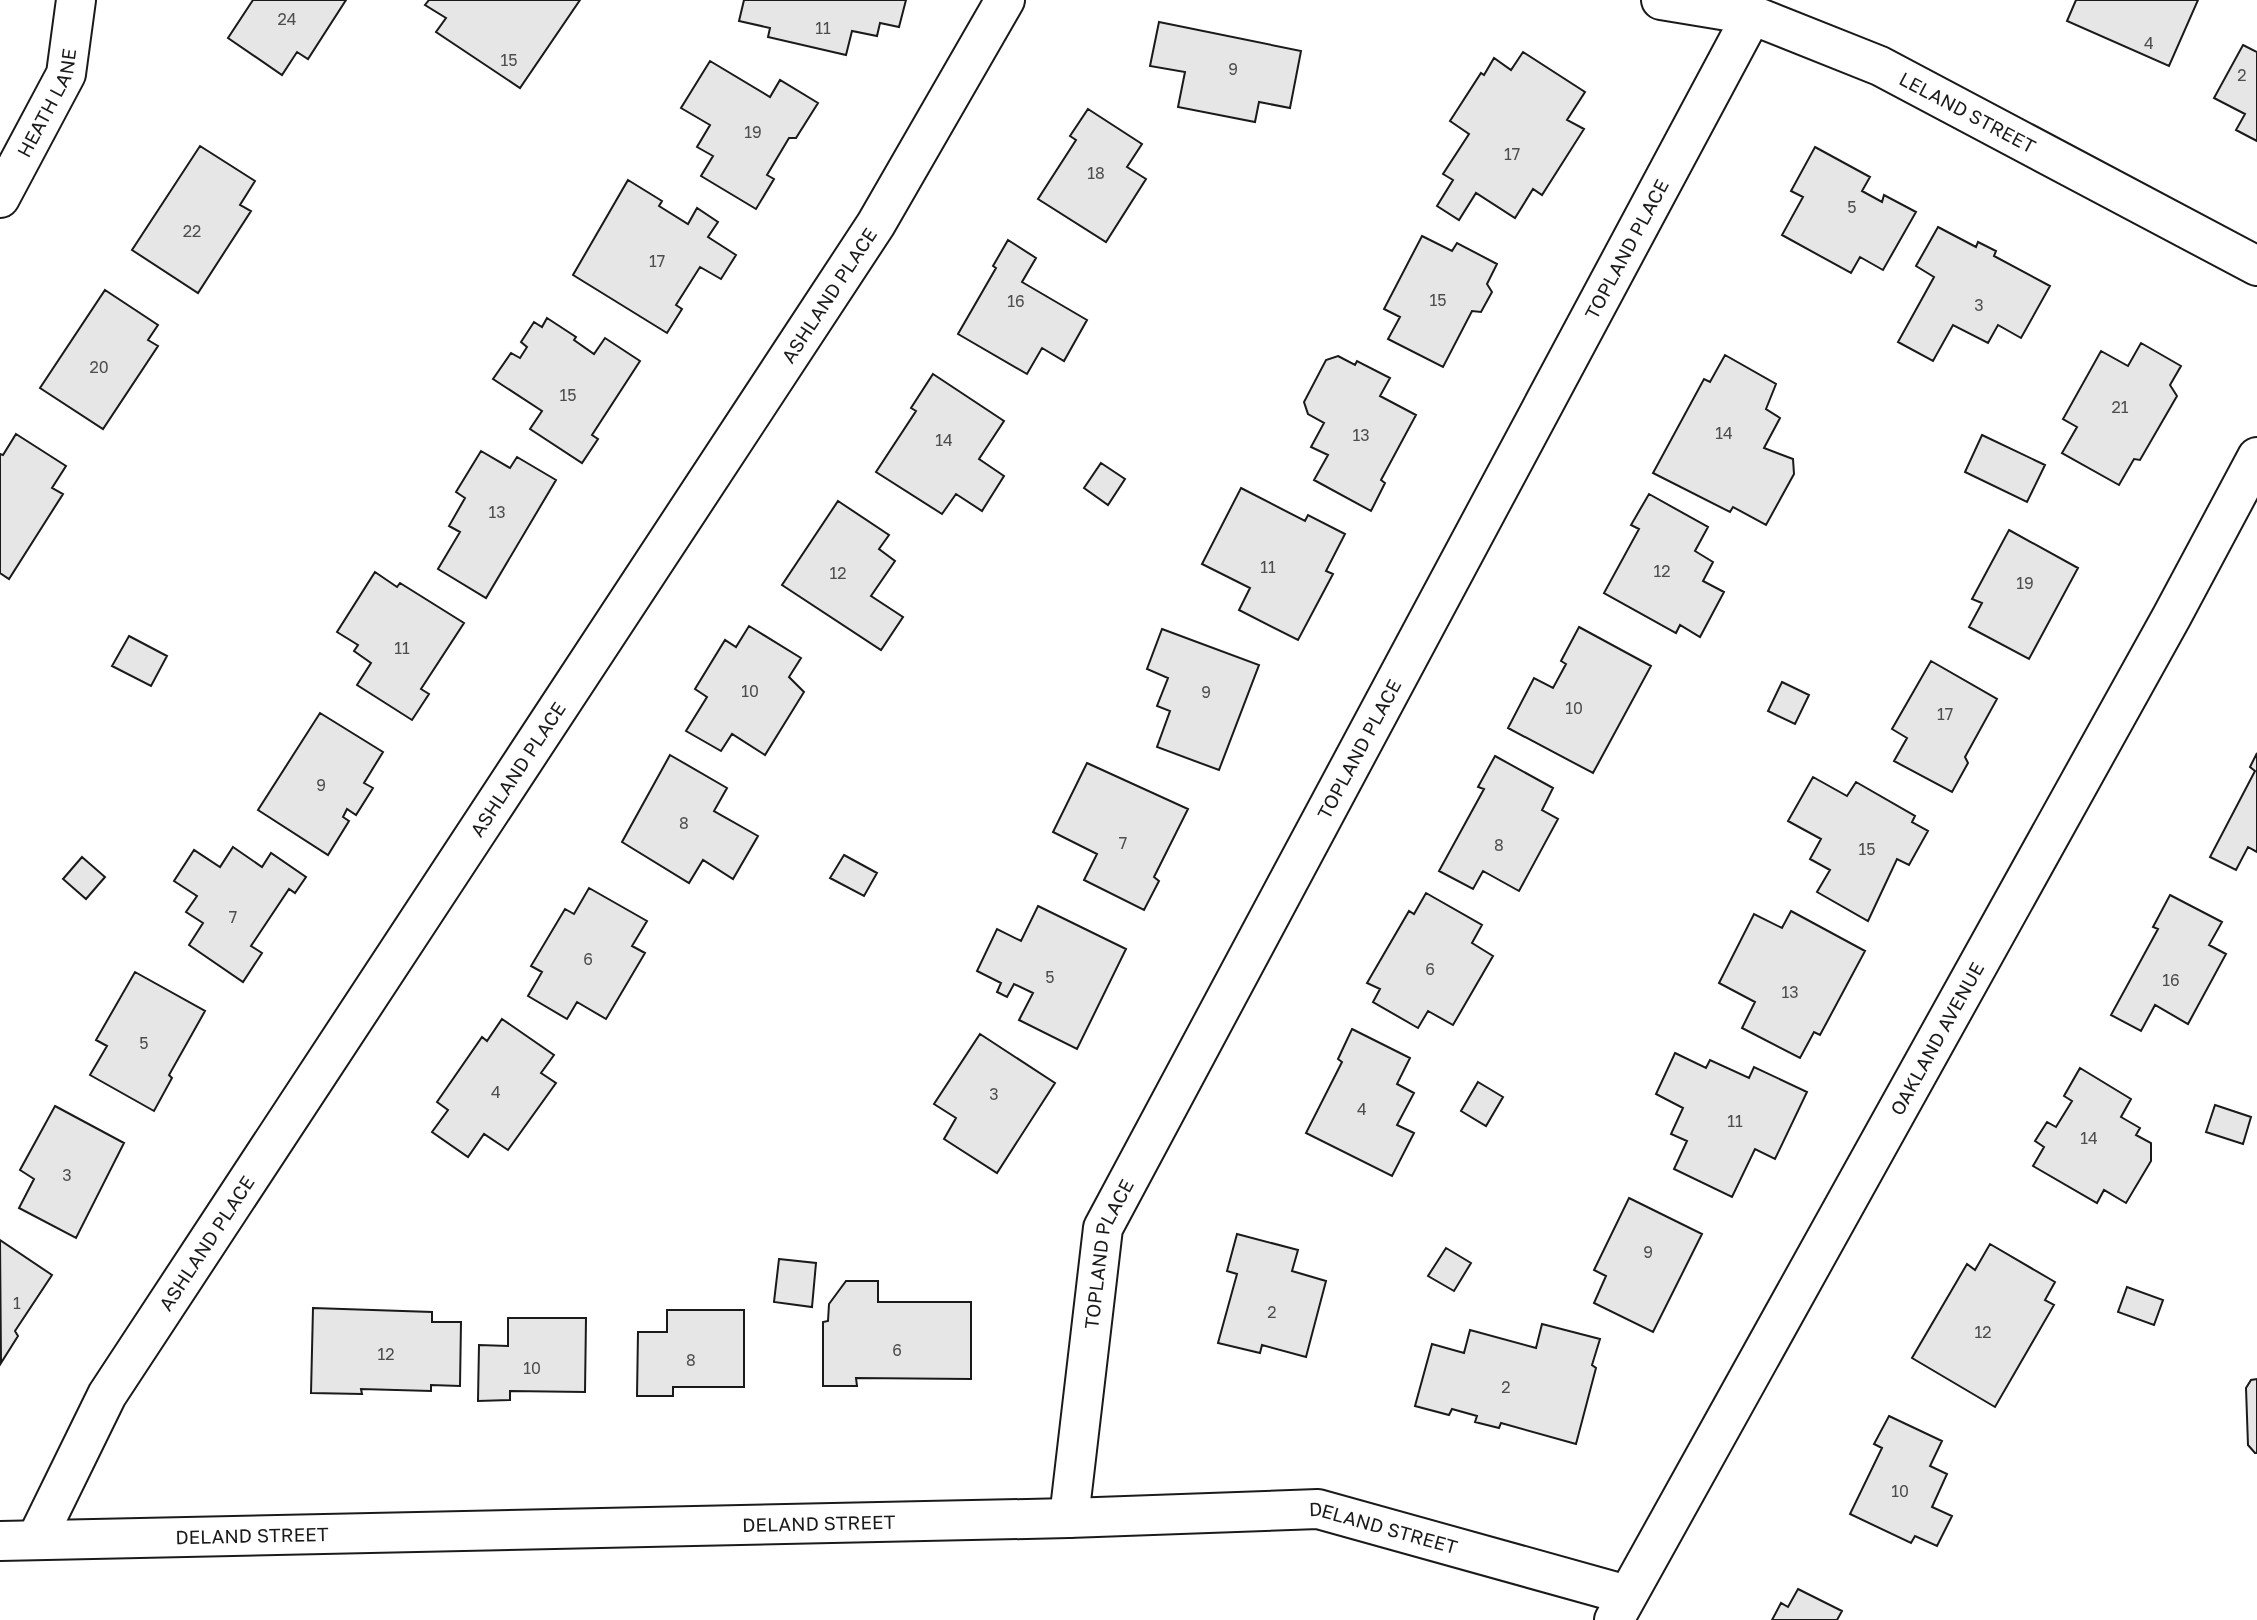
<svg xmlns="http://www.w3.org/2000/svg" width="2257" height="1620" font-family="'Golos Text',sans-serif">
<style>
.building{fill:#e6e6e6;stroke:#1a1a1a;stroke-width:2}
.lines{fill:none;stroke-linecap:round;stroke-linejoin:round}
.minor-casing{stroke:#1a1a1a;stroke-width:42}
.minor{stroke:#fff;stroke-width:38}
.labels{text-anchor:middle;stroke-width:5;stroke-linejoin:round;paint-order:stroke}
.number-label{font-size:16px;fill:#4d4d4d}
.street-label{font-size:19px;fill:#1a1a1a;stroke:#fff}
</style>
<rect width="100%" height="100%" fill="#fff"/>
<path class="building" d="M253,0H346L308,59L297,52L282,75L228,38Z
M429,0H580L520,88L436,32L446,18L425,5Z
M744,0H906L899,27L880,23L877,36L852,31L846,55L768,37L770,28L739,21Z
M2076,0H2198L2169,66L2067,21Z
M1159,22L1301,51L1290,108L1259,102L1255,122L1178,107L1185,72L1150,66Z
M2243,45L2257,52V141L2236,130L2245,114L2214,98Z
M1523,52L1585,92L1567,120L1584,129L1542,195L1533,189L1515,218L1476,193L1459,220L1437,206L1453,180L1443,174L1469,134L1450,121L1481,73L1484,75L1494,58L1511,70Z
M710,61L770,97L780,80L818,103L796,138H789L767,175L774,179L756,209L701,176L713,156L697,147L710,125L681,108Z
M1088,109L1142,144L1127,167L1146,179L1106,242L1038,199L1076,140L1070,136Z
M200,146L255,181L240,205L251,211L198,293L132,250Z
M1815,147L1870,177L1862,191L1882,202L1884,195L1916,212L1883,270L1860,257L1851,273L1782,235L1803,197L1791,191Z
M628,180L662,201L659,206L688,224L697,208L718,222L708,237L736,255L721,279L700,267L676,305L682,309L667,333L573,275Z
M1938,227L1976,247L1978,242L1996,251L1994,256L2050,286L2021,338L1998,325L1988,343L1953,325L1933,361L1898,342L1934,277L1916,266Z
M1422,236L1452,251L1457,243L1497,264L1487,284L1492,292L1481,312L1472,311L1443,367L1388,339L1400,317L1384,309Z
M1008,240L1036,258L1022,282L1087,320L1064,361L1042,348L1027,374L958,334L996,268L993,266Z
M105,290L158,325L148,340L158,346L103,429L40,388Z
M547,318L576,337L574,340L594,354L605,338L640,361L592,435L598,439L582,463L530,429L542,411L493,379L511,353L520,358L527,347L521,342L534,322L542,327Z
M2141,343L2181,366L2170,385L2177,396L2140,460L2134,459L2119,485L2062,453L2077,427L2063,419L2101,351L2128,366Z
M1725,355L1776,384L1766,409L1780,418L1764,448L1793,459L1794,474L1766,525L1733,507L1730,512L1653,473L1704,379L1710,382Z
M1338,356L1355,365L1357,361L1390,378L1380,396L1416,415L1381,480L1385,483L1371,511L1314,480L1328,455L1311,447L1324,423L1308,414L1304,402L1326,360Z
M933,374L1004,421L979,459L1004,476L982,511L956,494L942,514L876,472L916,411L911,408Z
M16,434L66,466L52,488L63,494L9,579L0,573V454L3,455Z
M1982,435L2045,465L2027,502L1965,472Z
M481,451L510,468L517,457L556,480L486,598L438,569L460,532L449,526L465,498L456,492Z
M1101,463L1125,479L1108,505L1084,488Z
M1241,488L1305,521L1308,515L1345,534L1326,571L1333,574L1298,640L1239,610L1250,588L1202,564Z
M1649,494L1708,527L1695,551L1713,562L1703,581L1724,592L1700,637L1680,625L1676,633L1604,593L1639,529L1631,525Z
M838,501L889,535L879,549L895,561L871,596L903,617L881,650L782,585Z
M2009,530L2078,568L2029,659L1969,627L1982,603L1972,599Z
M375,572L397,587L400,583L464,623L421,689L429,694L412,720L357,685L371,663L354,651L358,645L337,632Z
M749,626L801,658L789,677L804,692L765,755L732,734L721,751L686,731L707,697L695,689L725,640L736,647Z
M1579,627L1651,666L1593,773L1508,728L1534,678L1553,688L1566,664L1561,661Z
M1162,629L1259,665L1219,770L1157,747L1170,711L1157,706L1168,678L1147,669Z
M129,636L167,656L151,686L112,666Z
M1931,661L1997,699L1965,757L1968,763L1952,792L1894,761L1907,738L1892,729Z
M1782,682L1809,695L1795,724L1768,711Z
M320,713L383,752L364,783L373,788L356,815L347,809L343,817L349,821L328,855L258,810Z
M2257,753V852L2248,847L2236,870L2210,857L2255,771L2250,767Z
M670,755L727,788L714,811L758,836L733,879L703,860L689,883L622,842Z
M1495,756L1553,788L1542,810L1558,819L1519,891L1483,871L1473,889L1439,871L1484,789L1478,787Z
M1087,763L1188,809L1154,877L1159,881L1144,910L1084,880L1097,854L1053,832Z
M1813,777L1847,796L1856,782L1915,816L1912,822L1928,831L1909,865L1897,859L1868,921L1817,892L1830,870L1810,859L1821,839L1788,821Z
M233,847L262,867L271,853L306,877L295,893L289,889L251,946L262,953L243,982L189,945L203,923L186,912L197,896L174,881L194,850L220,867Z
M844,855L877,873L864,896L830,878Z
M82,857L105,877L86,899L63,879Z
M589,888L647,921L632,946L645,953L606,1019L577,1002L567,1019L528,996L542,972L531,966L565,909L574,914Z
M1426,893L1482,925L1472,943L1493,956L1453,1025L1428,1011L1418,1028L1373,1002L1380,989L1367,983L1409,911L1414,914Z
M2170,895L2222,922L2209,945L2226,954L2188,1024L2155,1005L2141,1031L2111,1015L2158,929L2153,927Z
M1038,906L1126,949L1077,1049L1019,1020L1033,993L1014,984L1007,997L997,992L1001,983L977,971L997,929L1021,941Z
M1791,911L1865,951L1820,1035L1814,1032L1800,1058L1742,1028L1755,1002L1719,983L1754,914L1782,928Z
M135,972L205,1011L169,1075L172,1078L154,1111L90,1075L107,1046L96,1040Z
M502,1019L554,1055L541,1073L556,1083L508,1150L484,1134L468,1157L432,1132L448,1110L437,1102L482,1037L487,1041Z
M1352,1029L1410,1058L1397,1084L1414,1093L1397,1125L1414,1133L1392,1176L1306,1133L1342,1062L1338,1059Z
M980,1034L1055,1083L997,1173L944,1139L956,1118L934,1104Z
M1675,1053L1706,1068L1710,1060L1749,1078L1754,1067L1807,1092L1775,1159L1755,1149L1732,1197L1674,1169L1687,1141L1671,1134L1683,1108L1656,1094Z
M2080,1068L2131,1099L2121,1117L2140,1128L2136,1135L2151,1143V1161L2126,1203L2104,1190L2097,1203L2033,1166L2044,1147L2035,1141L2047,1122L2056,1127L2072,1101L2064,1096Z
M1478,1082L1503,1097L1486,1126L1461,1111Z
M2215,1105L2251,1117L2243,1144L2206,1132Z
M55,1106L124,1143L76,1238L19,1208L34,1179L20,1170Z
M1629,1198L1702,1234L1653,1332L1594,1303L1606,1276L1594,1270Z
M1237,1234L1298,1250L1292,1271L1326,1281L1306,1357L1262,1345L1260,1353L1218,1343L1237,1274L1227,1271Z
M0,1240L52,1275L15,1331L18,1336L1,1363Z
M1990,1244L2055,1282L2045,1300L2054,1305L1995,1407L1912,1358L1967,1264L1975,1270Z
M1446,1248L1471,1263L1454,1291L1428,1276Z
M779,1259L816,1263L812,1307L774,1302Z
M846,1281H878V1302H971V1379L856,1378L857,1386H823V1322L828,1321L829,1304Z
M2127,1287L2163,1300L2154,1325L2118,1312Z
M313,1308L432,1312V1322H461L460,1386L431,1385V1391L361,1389L362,1394L311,1393Z
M667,1310H744V1387H673V1396H637L638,1332H667Z
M508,1318H586L585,1392L510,1391V1400L478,1401L479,1345L508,1346Z
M1542,1324L1600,1339L1592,1365L1596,1368L1576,1444L1501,1423L1499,1428L1475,1422L1477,1416L1452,1409L1449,1415L1415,1406L1432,1344L1464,1353L1470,1330L1536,1348Z
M2257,1379V1453H2255L2248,1445L2246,1388L2251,1380Z
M1889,1416L1942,1441L1930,1466L1947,1474L1932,1507L1952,1516L1937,1546L1915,1536L1911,1543L1850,1514L1882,1448L1874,1444Z
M1798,1589L1842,1611L1837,1620H1772L1781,1603L1788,1607Z"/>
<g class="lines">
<g class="minor-casing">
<g id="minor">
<path id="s1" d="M1661,0L1752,15L1880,66L2257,266"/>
<path id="s2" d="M0,198L66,74L76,0"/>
<path id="s3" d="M1069,1518L1103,1228L1752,15"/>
<path id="s4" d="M36,1540L107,1395L876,224L1005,0"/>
<path id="s5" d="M0,1541L1069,1518L1318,1509L1627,1595"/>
<path id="s6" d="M1614,1620L2172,616L2257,457"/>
</g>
</g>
<use href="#minor" class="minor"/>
</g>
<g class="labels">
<g class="number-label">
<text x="287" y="25">24</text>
<text x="823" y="34">11</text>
<text x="2149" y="49">4</text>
<text x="509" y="66">15</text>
<text x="1233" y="75">9</text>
<text x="2242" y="81">2</text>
<text x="753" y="138">19</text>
<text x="1512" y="160">17</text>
<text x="1096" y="179">18</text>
<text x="1852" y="213">5</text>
<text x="192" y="237">22</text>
<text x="657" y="267">17</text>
<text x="1438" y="306">15</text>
<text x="1016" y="307">16</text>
<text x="1979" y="311">3</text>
<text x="99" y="373">20</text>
<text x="568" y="401">15</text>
<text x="2120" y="413">21</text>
<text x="1724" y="439">14</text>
<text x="1361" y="441">13</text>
<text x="944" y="446">14</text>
<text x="497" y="518">13</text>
<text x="1268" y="573">11</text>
<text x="1662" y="577">12</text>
<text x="838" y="579">12</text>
<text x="2025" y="589">19</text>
<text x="402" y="654">11</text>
<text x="750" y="697">10</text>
<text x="1206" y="698">9</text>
<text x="1574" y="714">10</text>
<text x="1945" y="720">17</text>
<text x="321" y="791">9</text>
<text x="684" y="829">8</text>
<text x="1123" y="849">7</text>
<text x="1499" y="851">8</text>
<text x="1867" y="855">15</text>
<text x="233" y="923">7</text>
<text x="588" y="965">6</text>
<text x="1430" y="975">6</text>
<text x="1050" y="983">5</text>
<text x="2171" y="986">16</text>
<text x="1790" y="998">13</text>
<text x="144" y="1049">5</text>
<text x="496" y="1098">4</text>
<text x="994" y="1100">3</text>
<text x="1362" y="1115">4</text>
<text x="1735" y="1127">11</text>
<text x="2089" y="1144">14</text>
<text x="67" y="1181">3</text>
<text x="1648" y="1258">9</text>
<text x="17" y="1309">1</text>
<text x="1272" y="1318">2</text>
<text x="1983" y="1338">12</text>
<text x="897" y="1356">6</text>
<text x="386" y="1360">12</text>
<text x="691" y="1366">8</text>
<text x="532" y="1374">10</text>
<text x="1506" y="1393">2</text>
<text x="1900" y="1497">10</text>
</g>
<g class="street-label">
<text dy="7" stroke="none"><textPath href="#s2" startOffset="107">HEATH LANE</textPath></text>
<text dy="7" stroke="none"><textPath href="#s1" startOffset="329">LELAND STREET</textPath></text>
<text dy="7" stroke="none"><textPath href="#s3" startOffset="1402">TOPLAND PLACE</textPath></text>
<text dy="7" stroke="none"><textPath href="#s4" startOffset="1477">ASHLAND PLACE</textPath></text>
<text dy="7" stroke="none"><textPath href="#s3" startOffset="835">TOPLAND PLACE</textPath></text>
<text dy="7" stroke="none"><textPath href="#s4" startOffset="910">ASHLAND PLACE</textPath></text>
<text dy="7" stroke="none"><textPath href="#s6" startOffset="665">OAKLAND AVENUE</textPath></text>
<text dy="7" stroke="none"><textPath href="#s4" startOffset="343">ASHLAND PLACE</textPath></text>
<text dy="7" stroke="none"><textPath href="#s3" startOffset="268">TOPLAND PLACE</textPath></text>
<text dy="7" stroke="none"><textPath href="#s5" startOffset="819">DELAND STREET</textPath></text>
<text dy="7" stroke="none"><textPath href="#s5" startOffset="1386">DELAND STREET</textPath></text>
<text dy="7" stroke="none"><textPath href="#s5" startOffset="252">DELAND STREET</textPath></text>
</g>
</g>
</svg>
